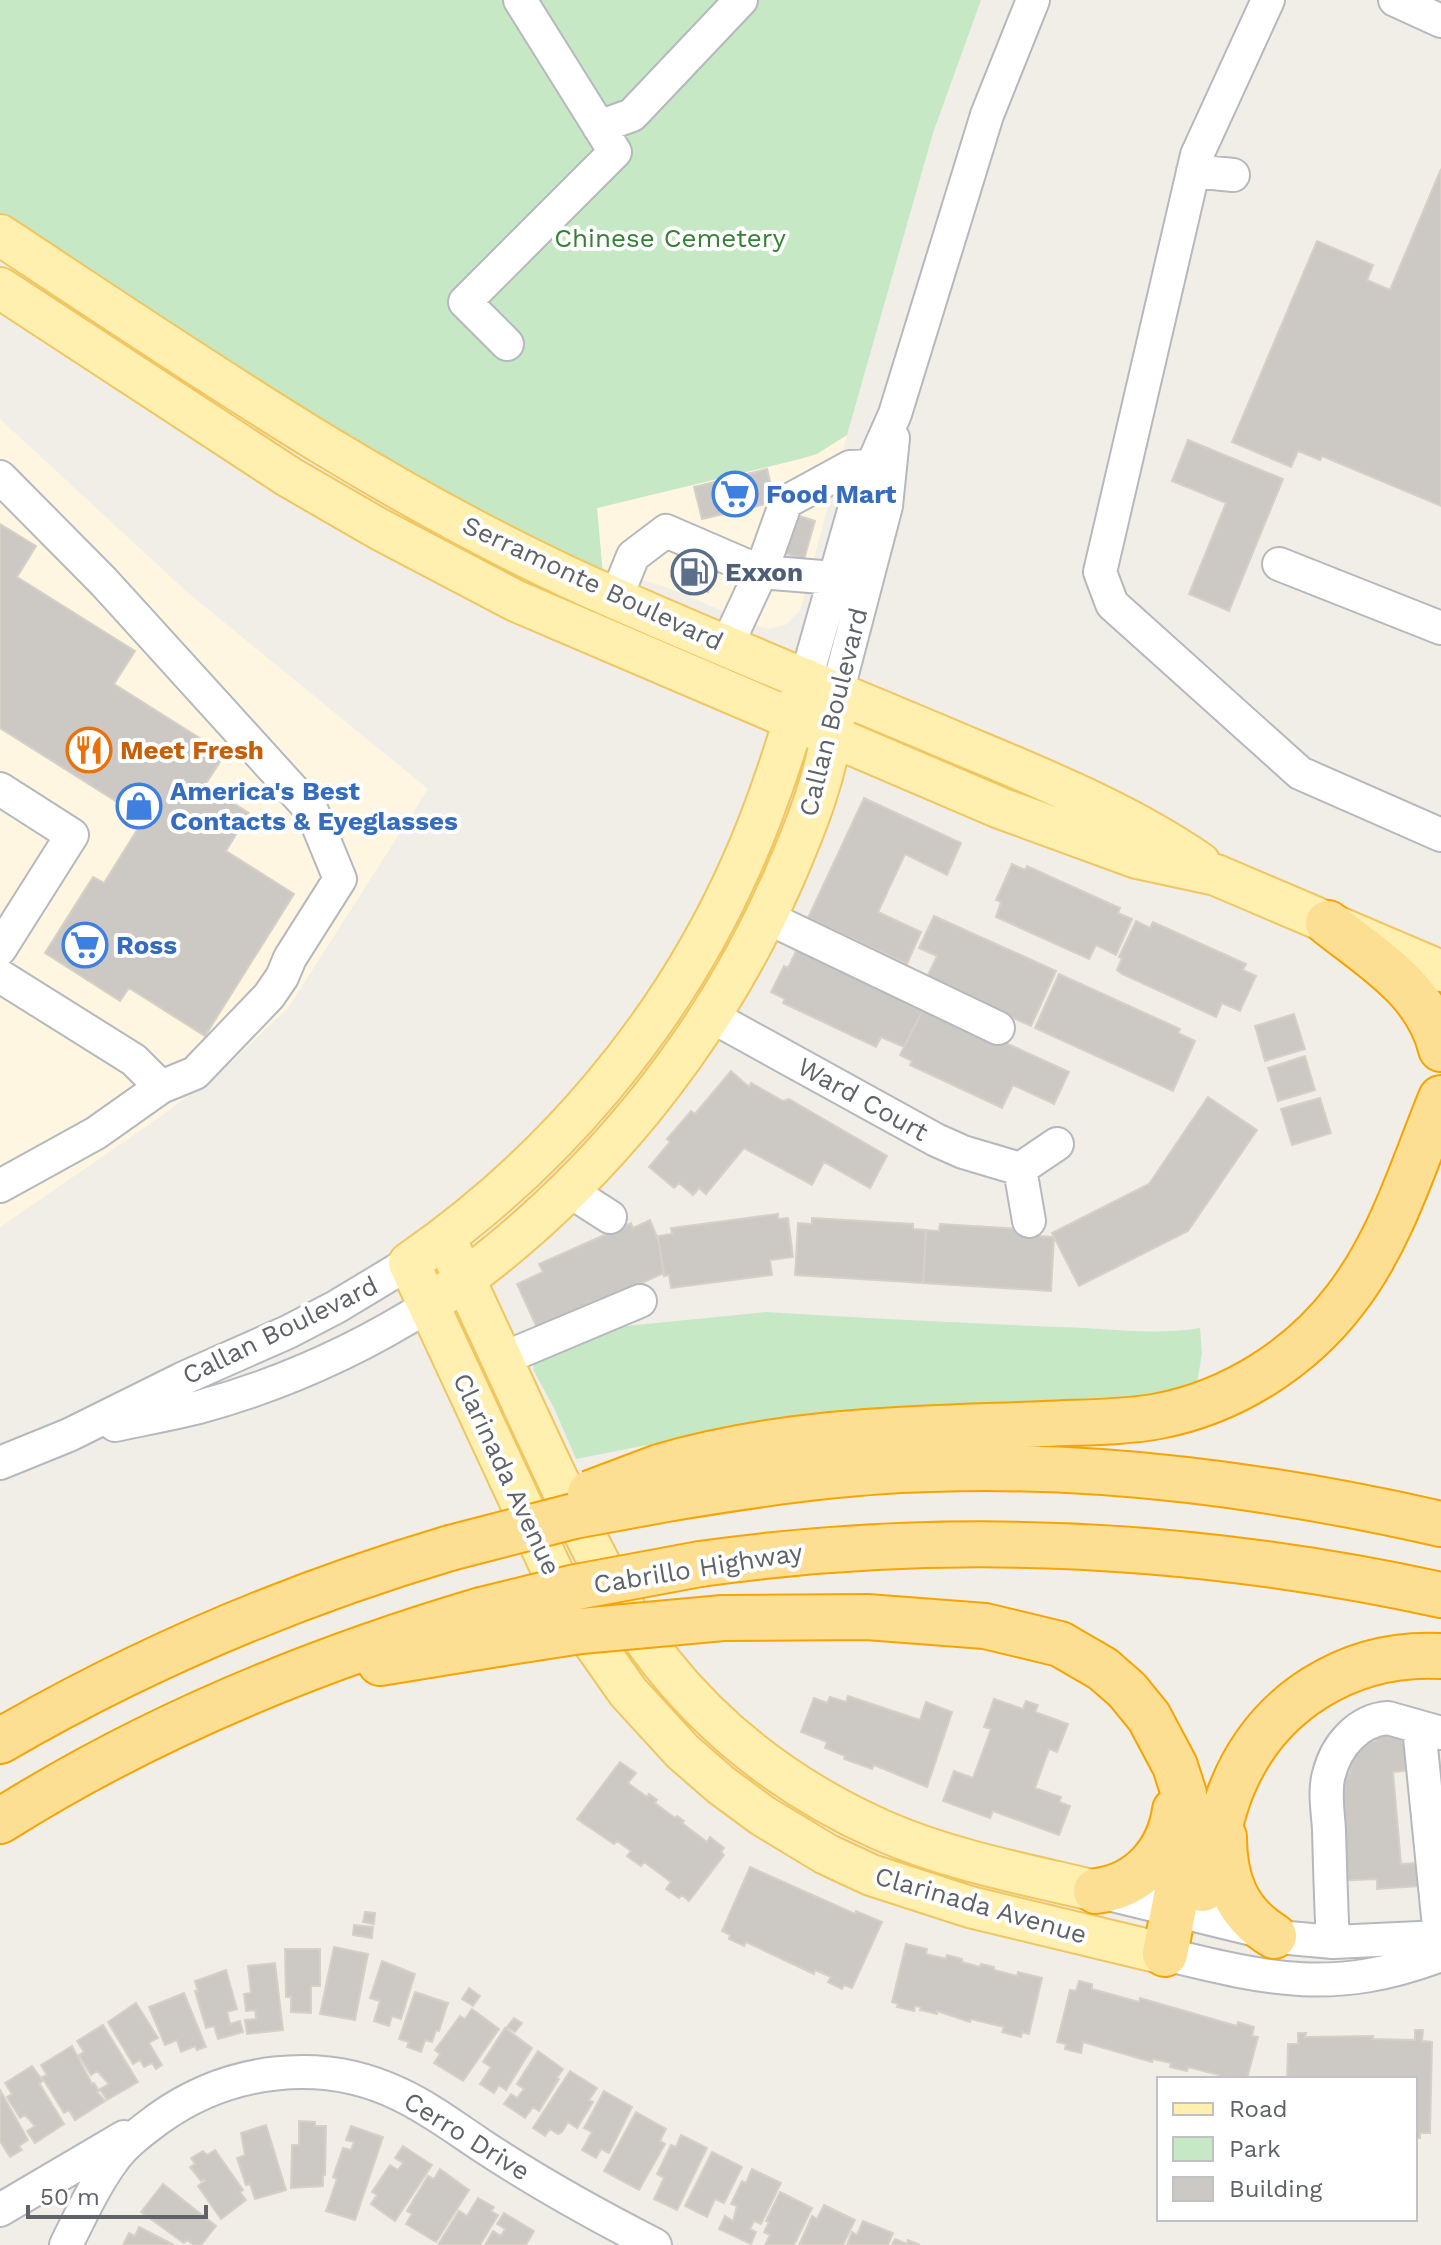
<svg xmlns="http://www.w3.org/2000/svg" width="1441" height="2245" font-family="'Work Sans',sans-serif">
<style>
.commercial{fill:#fef6e0}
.green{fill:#c6e8c5}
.building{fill:#ccc9c5;stroke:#d6d0c6;stroke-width:2}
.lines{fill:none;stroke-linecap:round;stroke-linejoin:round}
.minor-casing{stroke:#b5b8bc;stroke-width:36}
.major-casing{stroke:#f1c560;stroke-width:44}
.highway-casing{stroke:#f7a402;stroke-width:48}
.minor{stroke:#fff;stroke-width:32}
.major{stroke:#fff0af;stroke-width:40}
.highway{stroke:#fcdf93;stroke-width:44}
.highway-bridge-casing{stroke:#f7a402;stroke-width:48;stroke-linecap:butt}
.highway-bridge{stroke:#fcdf93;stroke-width:44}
.labels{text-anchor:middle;stroke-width:8;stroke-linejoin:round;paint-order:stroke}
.park-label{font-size:26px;fill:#348136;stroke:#fff}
.shop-label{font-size:26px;font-weight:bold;fill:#366cbe;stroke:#fff;text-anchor:start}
.service-label{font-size:26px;font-weight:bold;fill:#4e5e75;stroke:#fff;text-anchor:start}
.street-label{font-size:26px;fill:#5f6368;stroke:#fff}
.food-label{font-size:26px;font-weight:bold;fill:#c56008;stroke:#fff;text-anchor:start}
</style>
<rect width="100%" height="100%" fill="#f1eee8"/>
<path class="commercial" d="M0,419L187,592L428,789L288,1008L230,1063L160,1117L0,1227Z
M847,435L800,611L785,625L768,629L759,626L668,588L602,567L597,508L800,459L817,453Z"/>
<path class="green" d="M0,0H981L933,133L847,435L817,454L800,459L597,508L603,575L371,457L0,215Z
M766,1312C864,1318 962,1323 1060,1327C1111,1328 1148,1336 1200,1328L1202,1353L1197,1383L1142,1402L738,1427L576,1459L554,1408L534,1371L533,1363L616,1327Z"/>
<path class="building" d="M1441,169V506L1322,456L1320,460L1298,451L1291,467L1232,442L1317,241L1373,265L1367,280L1390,290Z
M1188,440L1283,479L1229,611L1189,594L1226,503L1172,481Z
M767,469L775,502L702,519L694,487Z
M790,513L815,521L804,559L779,552Z
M0,524L36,546L17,577L135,651L114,684L225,754L205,785L249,813L226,851L294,894L205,1036L129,988L120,1001L45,953L93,877L104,883L144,819L0,728Z
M681,552L718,567L708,592L671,576Z
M864,798L961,843L947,875L905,854L878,912L921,932L907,964L808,918Z
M1012,864L1025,870L1027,866L1120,908L1118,913L1132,919L1116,955L1096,945L1089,959L996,917L1001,902L996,900Z
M934,916L1056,971L1031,1026L926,979L937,956L919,948Z
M1136,921L1150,928L1153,922L1246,964L1243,970L1256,976L1240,1011L1222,1003L1216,1017L1122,974L1117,970L1122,958L1119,957Z
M800,943L925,1006L904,1047L881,1037L876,1047L783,1003L785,999L771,992L784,966L788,968Z
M1059,974L1180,1029L1178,1033L1195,1041L1173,1091L1035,1028Z
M925,1006L1069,1072L1054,1104L1013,1085L1002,1108L910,1065L912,1061L900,1055Z
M1294,1014L1305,1049L1265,1061L1255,1026Z
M1305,1056L1315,1090L1278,1101L1268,1068Z
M731,1071L749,1087L751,1083L783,1101L789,1099L887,1156L870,1188L824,1162L812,1185L744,1148L706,1194L699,1188L693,1195L679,1183L674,1188L649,1167L670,1142L667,1139L691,1111L695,1114Z
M1208,1097L1257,1130L1188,1231L1079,1286L1052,1233L1149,1184Z
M1320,1098L1331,1133L1292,1145L1281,1109Z
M778,1214V1219L788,1218L793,1257L770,1260L772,1275L671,1288L669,1275L664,1276L658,1236L672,1234L671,1228Z
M812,1218L913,1224V1229L926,1230L923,1283L795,1275L798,1223L812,1224Z
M650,1220L659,1242L664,1273L538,1330L517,1284L543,1272L539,1264L631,1223L633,1228Z
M940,1224L1040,1230V1236L1054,1237L1051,1291L923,1283L926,1230L939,1231Z
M848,1696L920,1720L926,1702L952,1712L927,1787L874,1765L872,1769L844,1759L845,1756L825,1748L827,1742L801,1732L814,1698L827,1703L830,1697L846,1702Z
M994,1699L1023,1709L1026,1701L1038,1705L1035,1712L1068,1724L1057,1752L1049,1749L1035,1788L1061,1797L1059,1802L1070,1806L1059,1835L993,1811L990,1818L943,1801L954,1771L973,1778L991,1729L984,1727Z
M1374,1726L1407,1727L1411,1770L1393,1772L1401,1864L1416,1863L1419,1886L1377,1889V1879L1333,1881L1337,1774L1350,1773L1348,1743L1376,1741Z
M620,1762L636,1773L628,1783L647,1797L649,1794L657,1800L655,1803L675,1818L677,1816L684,1821L682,1823L707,1842L710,1837L724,1848L721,1852L724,1855L689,1901L682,1895L679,1898L666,1889L671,1882L644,1862L641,1866L627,1856L631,1851L617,1841L614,1844L577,1819Z
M750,1867L855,1914L856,1911L882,1922L852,1988L844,1985L842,1989L828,1982L831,1977L815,1970L814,1974L746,1942L744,1946L729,1939L730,1935L722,1931Z
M365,1912L375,1913L374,1924L363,1922Z
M354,1925L373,1927L372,1938L353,1935Z
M906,1944L927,1949L926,1954L946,1959L947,1955L962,1959V1962L980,1967L981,1964L994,1967V1970L1017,1976L1018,1972L1042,1978L1029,2034L1022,2032L1021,2037L1002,2032L1004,2027L971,2019L970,2022L937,2011V2014L920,2010L921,2007L915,2006L914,2011L897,2007L898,2004L892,2002Z
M334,1947L368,1954L355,2020L320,2014Z
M285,1949H320V1986H311V2013L291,2012V1997H286Z
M382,1961L415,1974L401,2019L392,2016L389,2026L374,2021L380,2001L370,1998Z
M275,1963L283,2030L247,2034L245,2020L256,2019L255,2010L246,2011L244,1994L251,1993L248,1966Z
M226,1970L237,2009L227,2012L230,2024L240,2021L243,2032L218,2039L214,2026L206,2028L195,1991H198L195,1981Z
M1079,1981L1092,1984V1989L1139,2002L1140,1998L1237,2026L1238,2022L1254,2027L1252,2036L1258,2037L1247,2079H1218L1219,2075L1188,2067L1187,2071L1170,2067L1171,2063L1153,2059L1152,2062L1083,2042L1081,2053L1065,2049L1066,2044L1057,2042L1070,1990L1076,1991Z
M469,1988L480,1996L473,2006L462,1999Z
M415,1992L448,2003L439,2031L436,2030L432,2042L425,2040L421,2052L407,2047L409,2042L399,2039Z
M184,1993L206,2047L197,2050L195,2046L181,2052L177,2040L165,2045L149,2007Z
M136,2003L158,2038L149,2043L162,2065L156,2069L152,2063L144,2067L140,2060L133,2064L108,2022Z
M472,2009L499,2029L463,2081L434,2063L440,2054L435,2050L460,2016L465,2019Z
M514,2018L522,2023L515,2032L507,2027Z
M103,2025L138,2082L107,2100L100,2089L109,2084L97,2071L91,2075L79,2055L84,2052L77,2041Z
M505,2028L532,2048L506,2090L499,2085L494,2093L480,2084L491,2067L483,2062Z
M1415,2030H1423L1422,2041L1432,2042L1430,2133H1420V2138H1415V2079H1287L1288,2044H1298V2033H1306L1305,2037L1373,2036V2039L1415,2040Z
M72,2046L92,2084L94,2083L99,2091L97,2092L105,2101L75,2120L69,2110L64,2113L42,2077L47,2075L41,2065Z
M538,2051L563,2069L557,2078L559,2079L539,2111L533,2107L525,2118L504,2104L511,2094L517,2098L524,2089L517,2084Z
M32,2066L43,2081L39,2083L64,2124L35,2143L27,2131L35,2126L25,2115L20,2118L7,2097L12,2094L5,2083Z
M570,2071L597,2088L589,2100L593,2102L577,2128L568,2122L562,2132L558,2134L550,2129L545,2136L533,2128Z
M0,2090L28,2140L19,2146L22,2150L10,2157L0,2141Z
M604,2091L632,2107L609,2153L601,2149L596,2158L582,2150L592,2132L584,2128Z
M636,2112L666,2129L660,2141L665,2144L639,2190L604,2171Z
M299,2121L315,2122V2126H326L325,2175L323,2176V2186L291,2188L292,2145H299Z
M266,2125L286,2190L255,2199L250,2184L246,2185L237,2158L245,2155L241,2133Z
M351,2126L383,2137L355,2220L326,2211L337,2179L333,2177L343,2148L351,2150L354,2142L346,2140Z
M681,2135L707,2148L677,2210L654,2199L664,2178L657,2174L671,2145L676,2147Z
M403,2146L432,2165L395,2221L371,2204L377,2195L372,2192L390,2165L398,2170L403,2163L395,2158Z
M215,2150L243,2190L240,2192L246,2200L221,2219L198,2186L205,2181L204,2179L201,2181L190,2167L195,2164L191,2158L203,2151L207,2155Z
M712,2152L742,2167L724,2203L715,2199L707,2217L685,2206Z
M440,2169L469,2190L436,2242L406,2224L412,2214L407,2211L428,2176L434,2179Z
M752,2169L781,2183L761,2224L754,2221L750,2229L756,2232L751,2244L719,2229L725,2216L733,2221L737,2206L731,2204L742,2181L746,2183Z
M163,2184L216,2226L201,2245H194L187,2240L184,2243L141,2212Z
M780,2192L812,2208L794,2245H765L770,2235L764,2232L769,2222L766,2221Z
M478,2198L494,2207L491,2211L498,2215L480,2245H438L459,2211L467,2216Z
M824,2205L855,2220L843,2245H799L812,2216L817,2219Z
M504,2213L534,2231L526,2245H485L493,2231L501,2236L505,2229L497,2224Z
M863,2221L893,2233L888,2245H847L852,2232L857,2235Z
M139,2227L174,2245H123L129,2233L135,2236Z
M895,2239L907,2244L908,2240L920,2245H892Z"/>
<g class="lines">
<g class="minor-casing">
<path id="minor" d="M1268,0L1197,155L1100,572L1112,604L1300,773L1441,835
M1395,0L1441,21
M599,127L632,115L741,0
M1193,171L1233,175
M507,344L465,302L615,152L520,0
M0,477L104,582L312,811L340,879L290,958L282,977L269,996L195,1073L161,1087L96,1133L0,1186
M1279,564L1441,628
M616,598L633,556L666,531L761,572L786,502L850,467L872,466
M727,645L761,572L834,578
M806,679L857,500L895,414L987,115L1033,0
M837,693L886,506L893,438
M0,789L72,835L0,949
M766,917L998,1028
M0,976L134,1060L161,1087
M711,1016L936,1140L963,1152L1020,1169
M1020,1169L1029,1221
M1020,1169L1057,1144
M568,1190L610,1217
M502,1359L640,1301
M115,1425C143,1419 171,1414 199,1407C280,1385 358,1350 429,1305
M0,1463L69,1435L184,1378L288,1332L336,1307L409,1263
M1419,1727L1440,1937
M1096,1891L1289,1938L1333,1942L1441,1937
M1333,1942C1331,1905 1330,1868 1329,1830C1328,1812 1324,1791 1329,1774C1336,1746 1358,1720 1388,1718L1441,1733
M1165,1954C1271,1980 1335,1995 1441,1955
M0,2210L124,2137
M66,2245C80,2217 94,2186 113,2160C124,2144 142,2131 158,2119C227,2069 321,2056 399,2094C429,2108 454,2127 481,2145C537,2182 596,2215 655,2245"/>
</g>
<g class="major-casing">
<path id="major" d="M0,235C190,360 377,490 585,585C703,638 824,687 943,737C1030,774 1122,809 1200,863
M0,288L289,477L379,529L516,601L1000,808L1137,858L1216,875L1441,971
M806,679C788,743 768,807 740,868C669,1027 552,1164 409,1263L571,1611L628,1692L682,1751L721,1785L763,1816L826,1854L871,1875L970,1907L1165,1954
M445,1238C487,1325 526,1414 568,1501C596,1556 623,1615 662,1663C720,1736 796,1792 881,1830C949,1860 1024,1874 1096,1891
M446,1293C593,1188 710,1045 783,880C807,825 828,772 835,712"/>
</g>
<g class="highway-casing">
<path id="highway" d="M1328,923C1372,958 1427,990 1441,1049
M659,1467C737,1444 817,1434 898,1430C947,1427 995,1426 1044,1424C1082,1422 1121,1423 1159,1416C1232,1402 1300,1359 1345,1300C1391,1241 1413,1166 1441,1098
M672,1498C758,1484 844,1471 931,1469C1104,1463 1273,1486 1441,1524
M700,1564C948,1529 1197,1542 1441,1595
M723,1618L867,1617L985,1626L1060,1644L1103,1669L1127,1690L1149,1717L1175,1766L1184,1794L1187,1839L1165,1954
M380,1663L497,1644
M0,1741C143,1658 292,1595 450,1548
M0,1821C149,1727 312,1660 481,1610
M1224,1837C1224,1879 1236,1913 1274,1936
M1203,1889C1214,1855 1219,1820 1232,1788C1267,1702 1349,1651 1441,1656
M1096,1891C1140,1886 1169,1852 1175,1810"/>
</g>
<use href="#minor" class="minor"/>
<use href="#major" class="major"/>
<use href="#highway" class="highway"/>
<g class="highway-bridge-casing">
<path id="highway-bridge" d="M590,1493L659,1467
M450,1548L574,1516L672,1498
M481,1610L571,1588L700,1564
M497,1644L581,1631L723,1618"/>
</g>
<use href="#highway-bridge" class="highway-bridge"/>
</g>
<defs>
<g id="supermarket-ring" transform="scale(2.3)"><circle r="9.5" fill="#fff" stroke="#3f7fe0" stroke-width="1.5"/><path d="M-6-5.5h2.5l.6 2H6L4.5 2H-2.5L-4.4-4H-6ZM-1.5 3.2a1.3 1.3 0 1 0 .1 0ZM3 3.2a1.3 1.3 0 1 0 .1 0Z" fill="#3f7fe0"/></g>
<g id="fuel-ring" transform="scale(2.3)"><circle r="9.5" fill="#fff" stroke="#5c6f8a" stroke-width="1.5"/><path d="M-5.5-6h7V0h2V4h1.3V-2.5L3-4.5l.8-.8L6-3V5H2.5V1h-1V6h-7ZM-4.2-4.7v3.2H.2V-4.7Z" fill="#5c6f8a"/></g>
<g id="restaurant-ring" transform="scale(2.3)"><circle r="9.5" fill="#fff" stroke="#e8710a" stroke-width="1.5"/><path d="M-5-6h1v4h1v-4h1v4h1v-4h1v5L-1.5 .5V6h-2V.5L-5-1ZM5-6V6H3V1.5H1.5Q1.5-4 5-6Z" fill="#e8710a"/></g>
<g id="shop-ring" transform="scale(2.3)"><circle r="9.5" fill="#fff" stroke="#3f7fe0" stroke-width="1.5"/><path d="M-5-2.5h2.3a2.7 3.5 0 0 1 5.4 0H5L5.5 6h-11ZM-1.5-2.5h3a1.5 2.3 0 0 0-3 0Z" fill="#3f7fe0"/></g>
</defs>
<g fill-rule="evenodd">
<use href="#supermarket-ring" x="735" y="494"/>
<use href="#fuel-ring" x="694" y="572"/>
<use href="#restaurant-ring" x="89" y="750"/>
<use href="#shop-ring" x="139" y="806"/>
<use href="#supermarket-ring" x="85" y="945"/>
</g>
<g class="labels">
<g class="park-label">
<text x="670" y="247">Chinese Cemetery</text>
</g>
<g class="shop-label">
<text x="766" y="503">Food Mart</text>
<text x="170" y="800">America's Best<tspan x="170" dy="30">Contacts &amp; Eyeglasses</tspan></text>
<text x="116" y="954">Ross</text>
</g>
<g class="service-label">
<text x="725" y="581">Exxon</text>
</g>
<g class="street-label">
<text transform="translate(593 583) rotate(25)" y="9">Serramonte Boulevard</text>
<text transform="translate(833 712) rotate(-76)" y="9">Callan Boulevard</text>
<text transform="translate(863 1099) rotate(29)" y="9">Ward Court</text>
<text transform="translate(280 1330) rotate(-26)" y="9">Callan Boulevard</text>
<text transform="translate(507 1474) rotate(65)" y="9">Clarinada Avenue</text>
<text transform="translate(698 1568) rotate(-9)" y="9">Cabrillo Highway</text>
<text transform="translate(981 1905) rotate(16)" y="9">Clarinada Avenue</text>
<text transform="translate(467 2136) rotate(32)" y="9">Cerro Drive</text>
</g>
<g class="food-label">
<text x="120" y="759">Meet Fresh</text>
</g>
</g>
<rect x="1157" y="2077" width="260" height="144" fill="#ffffff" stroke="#bfc1c3" stroke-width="2"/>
<rect x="1173" y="2103" width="40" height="12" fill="#fff0af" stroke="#bfc1c3" stroke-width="2"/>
<text x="1229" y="2117" font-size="24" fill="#5f6368">Road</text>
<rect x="1173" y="2137" width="40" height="24" fill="#c6e8c5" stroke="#bfc1c3" stroke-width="2"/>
<text x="1229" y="2157" font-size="24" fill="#5f6368">Park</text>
<rect x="1173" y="2177" width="40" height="24" fill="#ccc9c5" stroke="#bfc1c3" stroke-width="2"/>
<text x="1229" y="2197" font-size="24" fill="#5f6368">Building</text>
<path d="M28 2205v12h178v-12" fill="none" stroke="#5f6368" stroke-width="4"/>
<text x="40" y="2205" font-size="24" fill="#5f6368" stroke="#ffffff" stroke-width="6" paint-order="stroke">50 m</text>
</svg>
